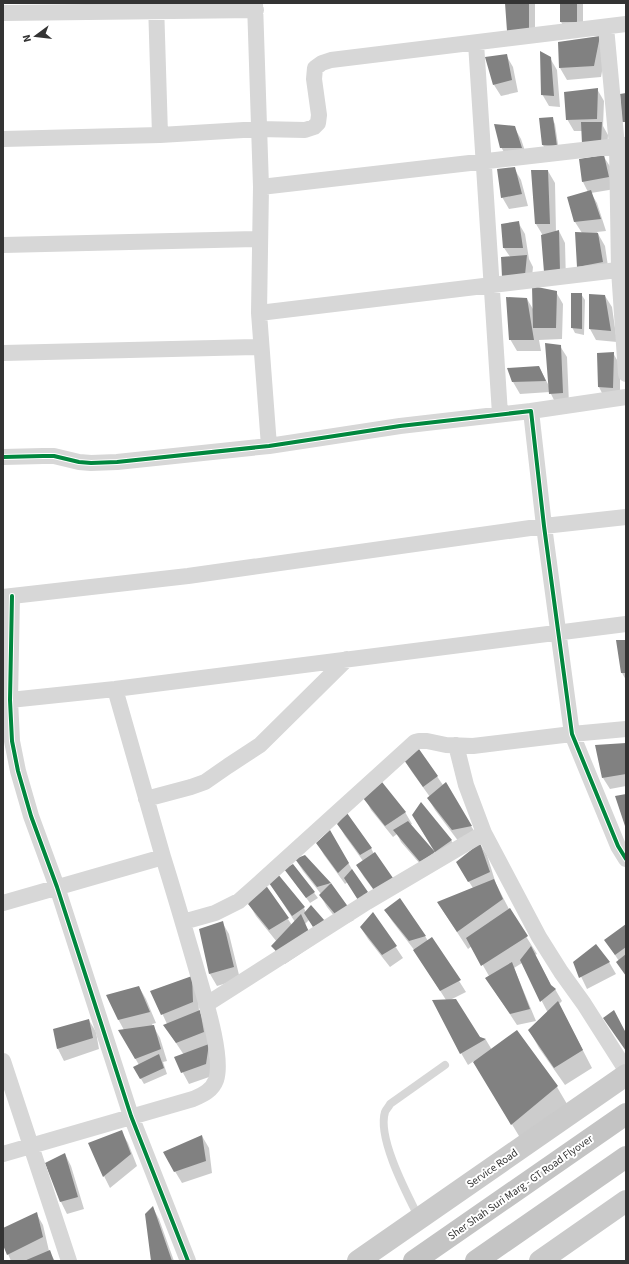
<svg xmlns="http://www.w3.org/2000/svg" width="629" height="1264" font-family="'Source Sans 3',sans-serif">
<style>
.shadow{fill:#0003}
.building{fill:#818181}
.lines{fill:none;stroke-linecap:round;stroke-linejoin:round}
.lane{stroke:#d7d7d7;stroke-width:8}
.street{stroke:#d7d7d7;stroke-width:16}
.primary{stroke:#cacaca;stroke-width:22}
.highway{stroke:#c4c4c4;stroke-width:22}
.cycleway-casing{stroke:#fff;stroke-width:6}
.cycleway{stroke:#00873e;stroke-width:4}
.labels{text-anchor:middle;stroke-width:4;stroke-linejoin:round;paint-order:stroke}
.street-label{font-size:11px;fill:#333;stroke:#fff}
</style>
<rect width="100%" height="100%" fill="#fff"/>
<path class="shadow" d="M506,3H535V41Z
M561,3H583V33H568L561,22Z
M599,37L606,49L601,77L567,80L560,68L559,43Z
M506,55L513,67L518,92L501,96L494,85Z
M550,58L557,70L560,107L549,106L542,94Z
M597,89L604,101L603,126L608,135L607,154L582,131H574L567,119Z
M552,118L555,124L559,151H546L543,145Z
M514,127L521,139L528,160L508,159L501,147Z
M604,157L611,168L615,189L591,193L597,203L606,231L597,232L605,246L609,273L578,267L582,233L575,222L569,198L588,192L583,182L580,160Z
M514,168L521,180L528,206L509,209L502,197Z
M548,171L555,183L556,232L559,231L565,243L566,282L545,272L542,234L536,224Z
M518,222L525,234L529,259L533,267L531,287L504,248L502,225Z
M556,292L563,304L562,339L539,340L541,351H517L510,339L527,299L533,309Z
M581,294L585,300L584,335L575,333L572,327Z
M605,296L612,307L617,342L596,340L590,329Z
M560,346L567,357L569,404L557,406L550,392L520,394L513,382L539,367L549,386Z
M613,353L620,365V399H605L599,387L598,354Z
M626,641V680L622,673Z
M626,744V786L610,789L603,778Z
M419,750L471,826L478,837L459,842L435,810L428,798L430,797L412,772L405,761Z
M365,798L405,812L412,824L410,825L434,853H435L413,815L451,840L458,852L428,873L401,842L397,834L393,837L371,810Z
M338,824L371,848L374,854L382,901L364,877L357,866L363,861L345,836Z
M330,832L353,871L348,882L345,884L324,855L317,843Z
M480,844L487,855L496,884L509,909L537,954L535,955L552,987L555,989L562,1001L559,1004L592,1068L565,1085L539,1048L529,1030L548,1013L522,963L514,968L536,1021L517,1025L486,978L489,976L472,946L468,949L438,903L473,888L464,874Z
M305,857L330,884L354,920L342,926L327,907L320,895L321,894L303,871L296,860Z
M293,865L318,898L310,903L285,869Z
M270,883L304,908L309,920L305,924L315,944L285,964L279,958L273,946L277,942L256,916L249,904L265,886L292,925L295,922Z
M385,910L425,936L428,941L432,938L466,992L450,1000L480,1037L486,1040L492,1050L557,1087L567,1104L522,1141L474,1061L468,1065L461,1053L446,1000L415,951L392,921Z
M373,913L403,958L390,967L368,939L361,928Z
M222,922L229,934L240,979L217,986L210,974L200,930Z
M626,926V976L619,961L605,940Z
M574,962H609L616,974L587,989Z
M191,977L198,988L199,1012L206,1023L212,1076L189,1084L175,1058L184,1055L164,1025L167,1024L152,991Z
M139,987L146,999L156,1023L152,1024L160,1038L167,1061L163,1062L167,1074L144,1084L134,1067L139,1065L119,1030H124L118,1019Z
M89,1020L96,1032L99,1049L64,1061L58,1049L54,1030Z
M121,1131L128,1143L137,1166L110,1188L104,1176L90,1144Z
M202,1136L209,1148L212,1173L182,1183L164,1153Z
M65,1154L71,1166L84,1209L67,1214L61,1202L46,1164Z
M153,1208L159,1219L174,1261H152Z
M36,1213L43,1225L49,1251L55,1261H11L3,1242V1229Z"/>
<path class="building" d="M505,3H529V30L507,31Z
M560,3H577V22H560Z
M600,36L594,66L559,68L558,42Z
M540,51L551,57L554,96L541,95Z
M507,54L512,80L493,85L485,57Z
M598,88L597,119L566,120L564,92Z
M626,93V122H622L620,94Z
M553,117L557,146L542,145L539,118Z
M581,122H602L601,143L582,144Z
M494,124L515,126L522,148H500Z
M604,155L609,177L582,182L579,159Z
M515,167L522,194L501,198L497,169Z
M531,170H548L550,224H535Z
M591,190L601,219L574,222L567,197Z
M519,221L523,248H503L501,224Z
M559,230L560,271L544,272L541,235Z
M575,232L598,233L603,262L577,267Z
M527,255L525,275L502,277L501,257Z
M532,286L557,291L556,328H533Z
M571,293H582V329L571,328Z
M589,294L605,295L611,331L589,329Z
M506,297L527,298L534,340H509Z
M545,343L561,345L563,393L549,394Z
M614,352L613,388L598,387L597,353Z
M539,366L546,381L512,382L507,368Z
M616,640H626V673H621Z
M626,743V774L602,778L595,745Z
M419,749L438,776L423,787L404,760Z
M382,782L406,812L385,826L363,798Z
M446,782L472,826L452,830L427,798Z
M626,794V829L615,796Z
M421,802L452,840L435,852L420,862L393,830L408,821L435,852L412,815Z
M347,813L372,848L360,855L337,824Z
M330,830L349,863L338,873L316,843Z
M480,843L490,872L468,882L456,862Z
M375,852L393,878L374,890L356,865Z
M305,855L331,883L317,887L295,859Z
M293,864L315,892L306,898L284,869Z
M352,869L368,892L358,900L344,878Z
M277,873L305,907L292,916L269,883Z
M494,879L503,899L457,932L437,902Z
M331,883L349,908L335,914L319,895Z
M265,884L289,918L269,930L248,904Z
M400,898L426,936L409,941L384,910Z
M311,905L325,921L313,927L304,913Z
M510,908L528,936L481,966L466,938Z
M373,912L397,946L382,955L360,927Z
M301,914L309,932L278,953L271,946Z
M223,921L234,967L209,974L199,929Z
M626,924V947L615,955L604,940Z
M432,937L461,980L440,991L413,950Z
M596,944L610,962L579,978L573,962Z
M531,946L551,985L556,989L540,1002L520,960Z
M626,954V976L616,962Z
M512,962L530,1009L510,1014L485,978Z
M192,976L193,1002L161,1015L150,991Z
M139,986L150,1012L118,1020L106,995Z
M456,999L480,1037L486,1039L460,1054L432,1000Z
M558,1001L583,1050L554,1068L528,1030Z
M200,1010L204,1032L176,1043L163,1025Z
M614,1010L626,1033V1051L603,1018Z
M89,1019L93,1038L57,1049L53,1029Z
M154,1025L161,1049L135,1059L118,1030Z
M517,1030L558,1086L511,1125L473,1062Z
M209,1044L206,1064L181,1073L174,1057Z
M159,1054L164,1068L140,1079L133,1067Z
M122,1130L131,1154L103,1177L88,1143Z
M202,1135L206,1161L174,1172L163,1152Z
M65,1153L78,1197L60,1202L45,1163Z
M153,1206L172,1261H151L145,1214Z
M37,1212L43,1237L7,1255L3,1245V1228Z
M50,1250L54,1261H24Z"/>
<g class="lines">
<path class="lane" d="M419,1218C407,1194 377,1138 385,1112C386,1109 389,1107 390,1104L445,1065"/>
<path class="street" d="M255,3L261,187L259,313L269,446
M3,13L256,10
M606,27L617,146L619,270L626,374
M476,43L500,414
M160,135L259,129L305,130L314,127L318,123L319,115L314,79L315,68L322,63L331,60L626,24
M3,139L160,135L156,3
M261,187L626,145
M3,245L260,239
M259,313L626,269
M3,353L261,347
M531,411L626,397
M3,457L43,456H54L79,462L91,463L117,462L269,446L400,426L531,411L544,526L572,734L618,846L626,859
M12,596L10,700L12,741L18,771L31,816L57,887L131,1116L188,1261
M3,597L188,576L544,526L626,517
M115,689L163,857
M10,700L115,689L626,624
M456,745L466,785L484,833L539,937L561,972L584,1004L626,1070
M146,799L191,787L205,782L228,766L260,745L347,659
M3,903L163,857C175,895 186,933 197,971C204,996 224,1057 216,1080C212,1091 202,1095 193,1099L3,1154
M183,922L215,913L239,901L256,886L415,742L419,741H427L446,745L473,746L572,734L626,729
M207,1004L367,902L484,833
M3,1061L69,1261"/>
<path class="primary" d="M358,1261L626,1075
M540,1261L626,1201"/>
<path class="highway" d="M414,1261L626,1114
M476,1261L626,1157"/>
<g class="cycleway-casing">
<path id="cycleway" d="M3,457L43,456H54L79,462L91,463L117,462L269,446L400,426L531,411L544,526L572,734L618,846L626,859
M12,596L10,700L12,741L18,771L31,816L57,887L131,1116L188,1261"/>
</g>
<use href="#cycleway" class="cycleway"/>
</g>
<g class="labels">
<g class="street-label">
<text transform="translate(492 1168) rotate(-35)" y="4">Service Road</text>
<text transform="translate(520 1187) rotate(-35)" y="4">Sher Shah Suri Marg - GT Road Flyover</text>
</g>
</g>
<rect width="629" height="1264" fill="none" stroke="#333333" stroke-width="8"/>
<g transform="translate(36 36) rotate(255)" stroke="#ffffff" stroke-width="3" paint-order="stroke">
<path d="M0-3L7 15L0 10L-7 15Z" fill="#333333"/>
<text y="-6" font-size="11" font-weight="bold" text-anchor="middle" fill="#333333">N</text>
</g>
</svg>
